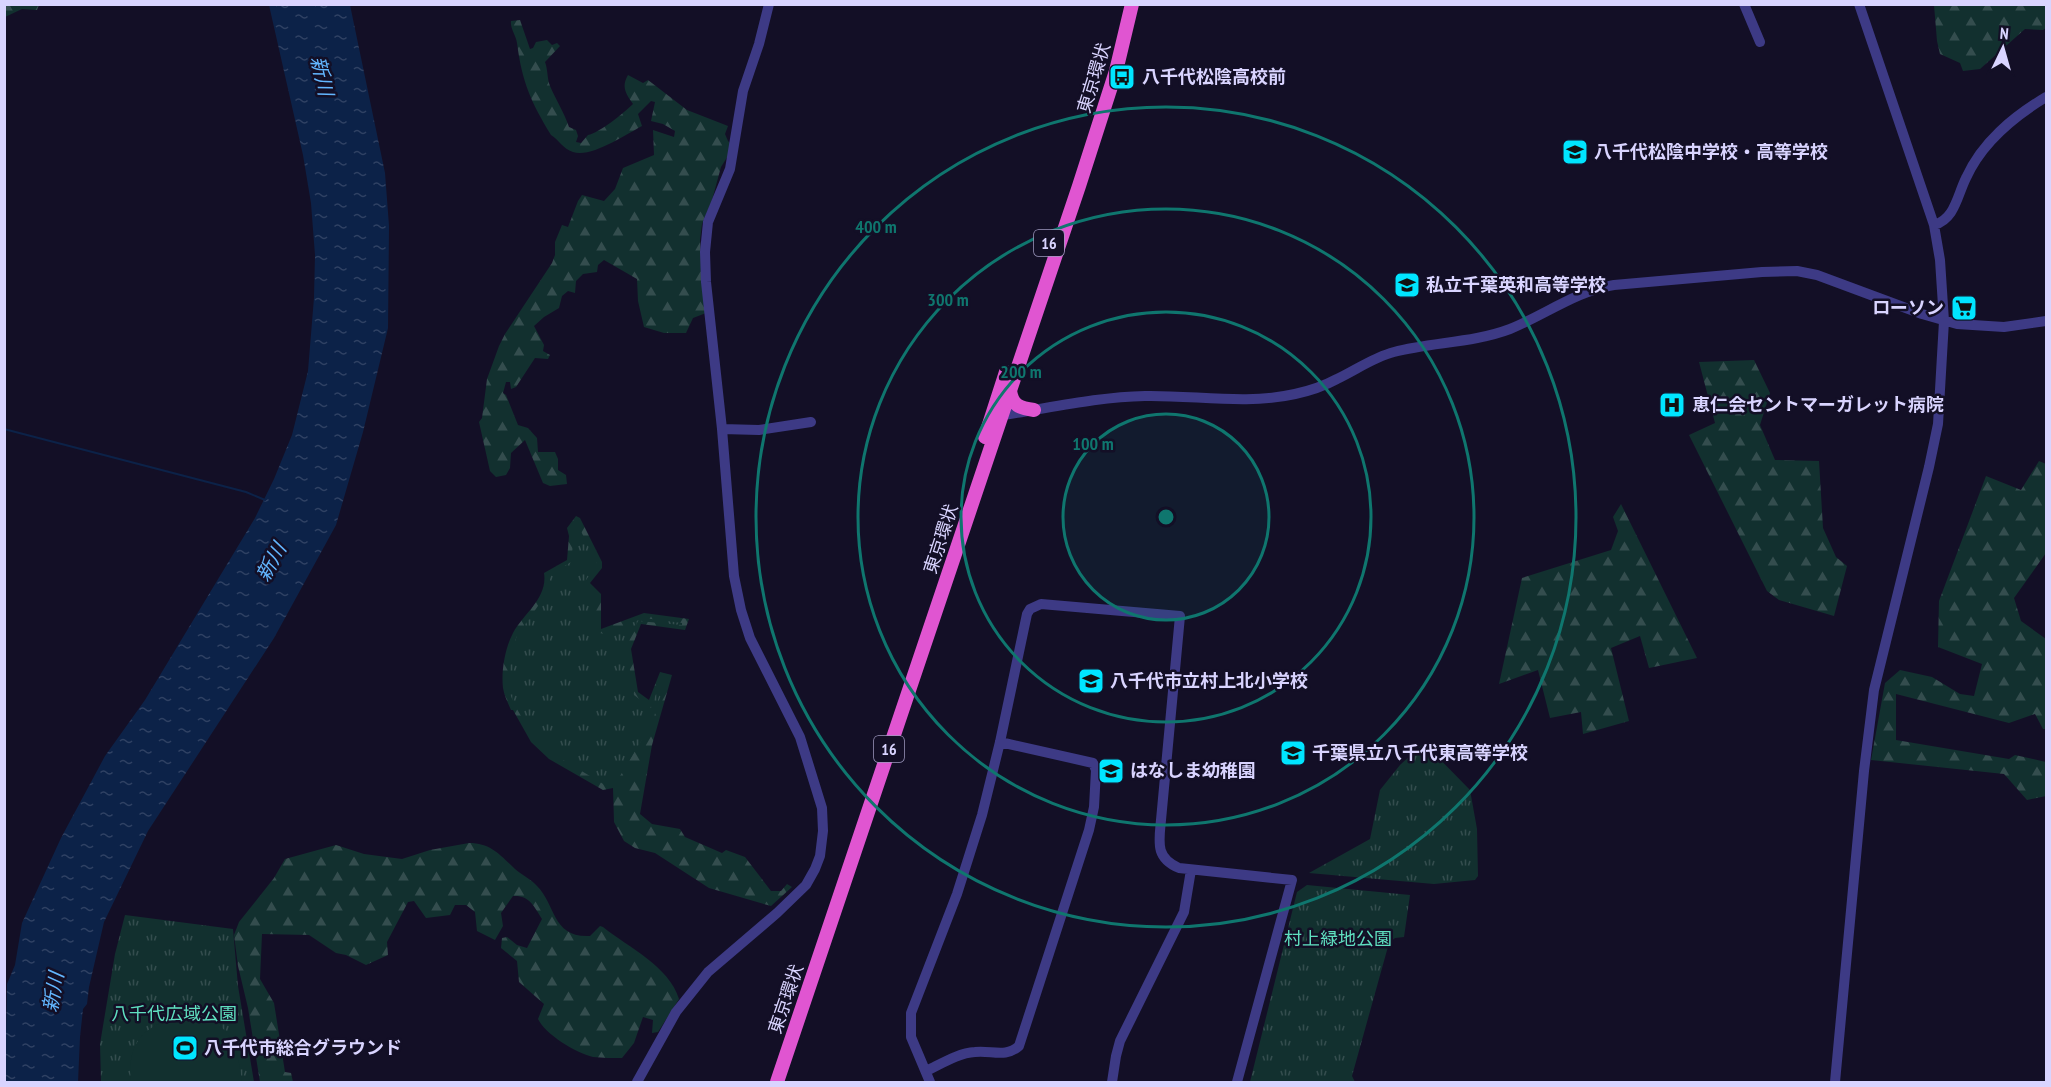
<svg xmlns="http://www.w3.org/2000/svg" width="2051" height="1087" font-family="'PT Sans Narrow','Noto Sans JP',sans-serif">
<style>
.forest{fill:url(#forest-firs)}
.park{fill:url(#park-tufts)}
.garden{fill:#12302f}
.water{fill:url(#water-ripples)}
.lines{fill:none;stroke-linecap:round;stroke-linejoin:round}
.stream{stroke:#0c2248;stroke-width:2}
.tertiary{stroke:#3d3a85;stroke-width:10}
.trunk{stroke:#e055d1;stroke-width:14}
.ring{fill:none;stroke:#0f766e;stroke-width:3}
.labels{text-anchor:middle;stroke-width:5;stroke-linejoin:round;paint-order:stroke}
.shield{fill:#130f26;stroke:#9e99be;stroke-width:1.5}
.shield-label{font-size:16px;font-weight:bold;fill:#d9d4ff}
.poi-label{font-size:18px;font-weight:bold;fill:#d9d4ff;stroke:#130f26;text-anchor:start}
.street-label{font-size:18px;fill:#d9d4ff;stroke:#130f26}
.park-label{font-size:18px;fill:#5fe0c0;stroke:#130f26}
.water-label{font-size:20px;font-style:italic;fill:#62b6ff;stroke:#130f26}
.centre{fill:#0f766e;stroke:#130f26;stroke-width:3}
.ring-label{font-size:18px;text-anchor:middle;font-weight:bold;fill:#0f766e;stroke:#130f26;stroke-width:5;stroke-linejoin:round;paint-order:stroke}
</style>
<defs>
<pattern id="forest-firs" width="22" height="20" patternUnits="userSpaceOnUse" patternTransform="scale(1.5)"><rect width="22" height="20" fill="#12302f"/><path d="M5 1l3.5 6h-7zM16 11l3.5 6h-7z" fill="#344d4e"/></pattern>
<pattern id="park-tufts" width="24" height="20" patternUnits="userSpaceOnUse" patternTransform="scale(1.5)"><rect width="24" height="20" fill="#12302f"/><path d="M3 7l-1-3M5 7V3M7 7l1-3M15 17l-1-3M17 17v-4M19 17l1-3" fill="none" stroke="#344d4e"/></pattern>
<pattern id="water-ripples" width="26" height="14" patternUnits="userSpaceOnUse" patternTransform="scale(1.5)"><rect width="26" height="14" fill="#0c2248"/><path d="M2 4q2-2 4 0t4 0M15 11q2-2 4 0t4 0" fill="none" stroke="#2f4163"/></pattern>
</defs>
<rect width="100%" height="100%" fill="#130f26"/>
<path class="forest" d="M5,4H39V5L37,10L22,9L5,17Z
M1934,5H2046V28L2043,30L2025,29L1980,69L1963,71L1960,63L1940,54L1937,41Z
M520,20L530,49L533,48L536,42L547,40L552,45L557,43L560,46L545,62C548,70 547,79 550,86C556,100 564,112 569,127L576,130L578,136L576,142L581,143L588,135C599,133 624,113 633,104C626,94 621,87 628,75L643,83L648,80L687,110L728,126L725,134L728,141L732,145L731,151L721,167L712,200L702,224L700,240L706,313L693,318L686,333H664L644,327L638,301L637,279L604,260L598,265L597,272L583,274L576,281L575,293L568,291L562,296L559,308L544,317L534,326L544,345L543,351L550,355L548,359L535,358L516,387L511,389L510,382H506L503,393L506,395L518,425L528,428L537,438L538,452H555L558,459V470L566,475L567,484L550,486L543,483L525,440L511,453L510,468L506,475L496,477L490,471L479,422L482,418L487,379L499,346L505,334L552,263L555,255V242L562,225L568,227L578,201L582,195L604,201L615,189L623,168L654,155L653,130L674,137L675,131L663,124L651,121L655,102L651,101L638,114L642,126C625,135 591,158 573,152C563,149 559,140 551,135C531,102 522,82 517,43C516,35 510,29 511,21Z
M1754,360L1770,393L1760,425L1775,460L1819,461L1823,528L1836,557L1847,566L1834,616L1779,600L1767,591L1689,435L1715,423L1699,362Z
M2039,461L2046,464V553L2014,598L2021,621L2046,639V729H2043L2035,714L2009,723L1896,694V740L2009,759L2015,755L2046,762V796L2027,800L2004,774L1871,760L1885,683L1900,670L1932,677L1960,694L1974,696L1982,664L1938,647L1939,601L1986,476L2021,490Z
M1621,504L1697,658L1649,668L1640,636L1611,648L1629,721L1583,734L1581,712L1550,718L1538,670L1499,684L1522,578L1611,550L1618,531L1613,517Z
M576,516L580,518L602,562V568L590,583L601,594V629L644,613L689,619L685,630L641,624L631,649L638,692L649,700L660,672L672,675L652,745L640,814L652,824L680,829L685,837L722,853L726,850L745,857L771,891H781L787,884L792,887L771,906L709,888L655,853L635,848L624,841L614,822L613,788L603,790L549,759L531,742L513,710H511C508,703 504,695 503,688C501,671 505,648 513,633C524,613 548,598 544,573L567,560L569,536L567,528Z
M469,843C491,843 500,855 515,869C522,875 531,879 537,886C556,905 552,938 590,936L600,926L603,927C629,948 669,966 679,999L658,1032L652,1033L653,1020L643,1017L634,1043L622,1058C613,1058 603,1058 593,1057C576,1053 545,1034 538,1019L544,1004L519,982L517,961L501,948L502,938L507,937L517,945L527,948L542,919C534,906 529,895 513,896L501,913L503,926L495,940L477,931L475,912L466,905H455L450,915L426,918L414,901L408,902L387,942L388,955L366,965L346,955L336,953L309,935L262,934L260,979L274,1003L285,1072L291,1073L293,1082H260L248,1008L238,966L234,935L239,922L274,878L285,859L336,845L364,854L402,859L430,850Z"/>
<path class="park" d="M577,523L597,564L584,583L596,597V632L604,634L644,618L682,623V625L638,621L626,647L634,695L651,708L662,677L666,678L652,723L617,781L605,785L553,754L535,739L515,706L508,689L512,648L517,636L547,593L550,582L549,575L571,562L574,535L572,528Z
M1424,743L1470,790L1477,829L1478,876L1475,880L1434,884L1309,873L1370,839L1380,790L1400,765Z
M1307,885L1410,895L1404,937L1395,938L1389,943L1352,1076L1355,1082H1250L1297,892Z
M125,915L233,929L238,986L254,1082H101L100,1044L115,954Z"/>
<path class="garden" d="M185,1016C230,1016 237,1045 242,1082H131C126,1041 146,1023 185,1016Z"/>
<path class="water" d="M269,5H350L385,173L389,226L388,328L363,432L336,525L274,638L148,831L104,922L89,987L87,1004L83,1009L80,1037L78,1082H5L7,984L15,965L22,923L61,838L105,756L145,700L255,518L274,479L292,435L308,371L314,298L315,255L311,203L303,155Z"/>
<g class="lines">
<path class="stream" d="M4,429L246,492L265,500"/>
<path class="tertiary" d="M1744,4L1760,42
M1934,225C1955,219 1957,196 1966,178C1982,142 2013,117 2046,97
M997,416C1046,409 1095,397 1145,396C1195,395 1246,405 1295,394C1309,391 1324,386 1337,379C1356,370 1374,357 1394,352C1432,342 1473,343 1510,329C1545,315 1576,291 1614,285L1762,272L1797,271L1817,275L1922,314L1957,324L2004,327L2046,321
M722,429L759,430L811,422
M926,1071C941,1064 958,1053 975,1052C991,1050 1006,1058 1019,1046L1089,830L1094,807L1096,770L1093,763L1000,742
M637,1082L676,1012L708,972L777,913L806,885L815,869L820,856L823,831L822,808L800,737L750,638L741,610L734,576L722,429L706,282L705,252L708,222L730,169L743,91L759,44L769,4
M930,1082L911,1037V1013L957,894L982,815L1000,742L1027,614L1030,609L1041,604L1180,616L1161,820C1159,842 1155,858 1179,868L1292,880L1237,1082
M1112,1082L1116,1056L1120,1041L1184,912L1191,870
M1835,1082L1864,771L1874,690L1929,467L1938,424L1944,321L1940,260L1934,225L1859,4"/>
<path class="trunk" d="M1010,390C1012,406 1020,408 1034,410
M985,437L1006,372
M777,1082L1079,186L1116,71L1132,4"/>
</g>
<circle cx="1166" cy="517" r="103" fill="#0f766e" fill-opacity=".12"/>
<g class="ring">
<circle cx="1166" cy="517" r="103"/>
<circle cx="1166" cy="517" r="205"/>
<circle cx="1166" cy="517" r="308"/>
<circle cx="1166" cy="517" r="410"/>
</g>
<defs>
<g id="bus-square" transform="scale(1.35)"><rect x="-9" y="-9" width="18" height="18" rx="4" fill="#00e5ff" stroke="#130f26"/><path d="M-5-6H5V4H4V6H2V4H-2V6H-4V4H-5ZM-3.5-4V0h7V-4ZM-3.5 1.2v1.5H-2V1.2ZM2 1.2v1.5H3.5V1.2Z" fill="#111"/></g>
<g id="school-square" transform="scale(1.35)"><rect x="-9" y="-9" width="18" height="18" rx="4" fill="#00e5ff" stroke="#130f26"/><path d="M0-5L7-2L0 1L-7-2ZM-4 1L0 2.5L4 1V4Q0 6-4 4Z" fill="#111"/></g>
<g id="supermarket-square" transform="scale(1.35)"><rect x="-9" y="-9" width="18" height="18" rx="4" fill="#00e5ff" stroke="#130f26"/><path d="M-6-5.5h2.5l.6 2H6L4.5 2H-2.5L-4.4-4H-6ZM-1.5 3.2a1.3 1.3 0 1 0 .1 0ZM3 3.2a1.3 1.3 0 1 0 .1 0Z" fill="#111"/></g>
<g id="hospital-square" transform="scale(1.35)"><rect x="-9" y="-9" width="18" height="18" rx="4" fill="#00e5ff" stroke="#130f26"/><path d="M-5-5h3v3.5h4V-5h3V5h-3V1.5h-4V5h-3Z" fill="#111"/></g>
<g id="stadium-square" transform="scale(1.35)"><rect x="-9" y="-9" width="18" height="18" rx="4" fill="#00e5ff" stroke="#130f26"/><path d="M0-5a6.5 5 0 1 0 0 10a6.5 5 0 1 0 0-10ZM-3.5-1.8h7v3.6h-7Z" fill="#111"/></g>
</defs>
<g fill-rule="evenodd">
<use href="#bus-square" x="1122" y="77"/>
<use href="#school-square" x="1575" y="152"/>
<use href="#school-square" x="1407" y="285"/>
<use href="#supermarket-square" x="1964" y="308"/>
<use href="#hospital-square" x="1672" y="405"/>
<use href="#school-square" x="1091" y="681"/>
<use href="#school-square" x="1293" y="753"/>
<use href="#school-square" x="1111" y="771"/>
<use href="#stadium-square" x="185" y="1048"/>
</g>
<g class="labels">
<g class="shield">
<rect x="1034" y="230" width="30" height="26" rx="4.5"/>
<rect x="874" y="736" width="30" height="26" rx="4.5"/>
</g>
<g class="shield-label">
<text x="1049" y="249">16</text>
<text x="889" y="755">16</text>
</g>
<g class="poi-label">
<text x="1142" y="83">八千代松陰高校前</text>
<text x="1594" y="158">八千代松陰中学校・高等学校</text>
<text x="1426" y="291">私立千葉英和高等学校</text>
<text x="1944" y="314" text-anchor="end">ローソン</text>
<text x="1692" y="411">恵仁会セントマーガレット病院</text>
<text x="1110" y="687">八千代市立村上北小学校</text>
<text x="1312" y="759">千葉県立八千代東高等学校</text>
<text x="1130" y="777">はなしま幼稚園</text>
<text x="204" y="1054">八千代市総合グラウンド</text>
</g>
<g class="street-label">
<text transform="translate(1094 78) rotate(-73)" y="6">東京環状</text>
<text transform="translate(941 539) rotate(-72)" y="6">東京環状</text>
<text transform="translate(786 999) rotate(-71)" y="6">東京環状</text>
</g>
<g class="park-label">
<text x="1338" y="945">村上緑地公園</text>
<text x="174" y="1020">八千代広域公園</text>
</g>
<g class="water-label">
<text transform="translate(322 76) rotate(77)" y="7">新川</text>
<text transform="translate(271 562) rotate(-61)" y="7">新川</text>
<text transform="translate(53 992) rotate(-80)" y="7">新川</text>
</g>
</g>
<circle cx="1166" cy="517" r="9" class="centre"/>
<g class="ring-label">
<text x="876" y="233">400 m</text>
<text x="948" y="306">300 m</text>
<text x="1021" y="378">200 m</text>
<text x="1093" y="450">100 m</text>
</g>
<rect width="2051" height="1087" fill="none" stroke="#d9d4ff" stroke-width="12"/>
<g transform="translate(2003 48) rotate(5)" stroke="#130f26" stroke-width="4.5" paint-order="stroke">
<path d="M0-4.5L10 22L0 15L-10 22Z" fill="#d9d4ff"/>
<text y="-9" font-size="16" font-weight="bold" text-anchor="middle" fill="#d9d4ff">N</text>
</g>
</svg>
